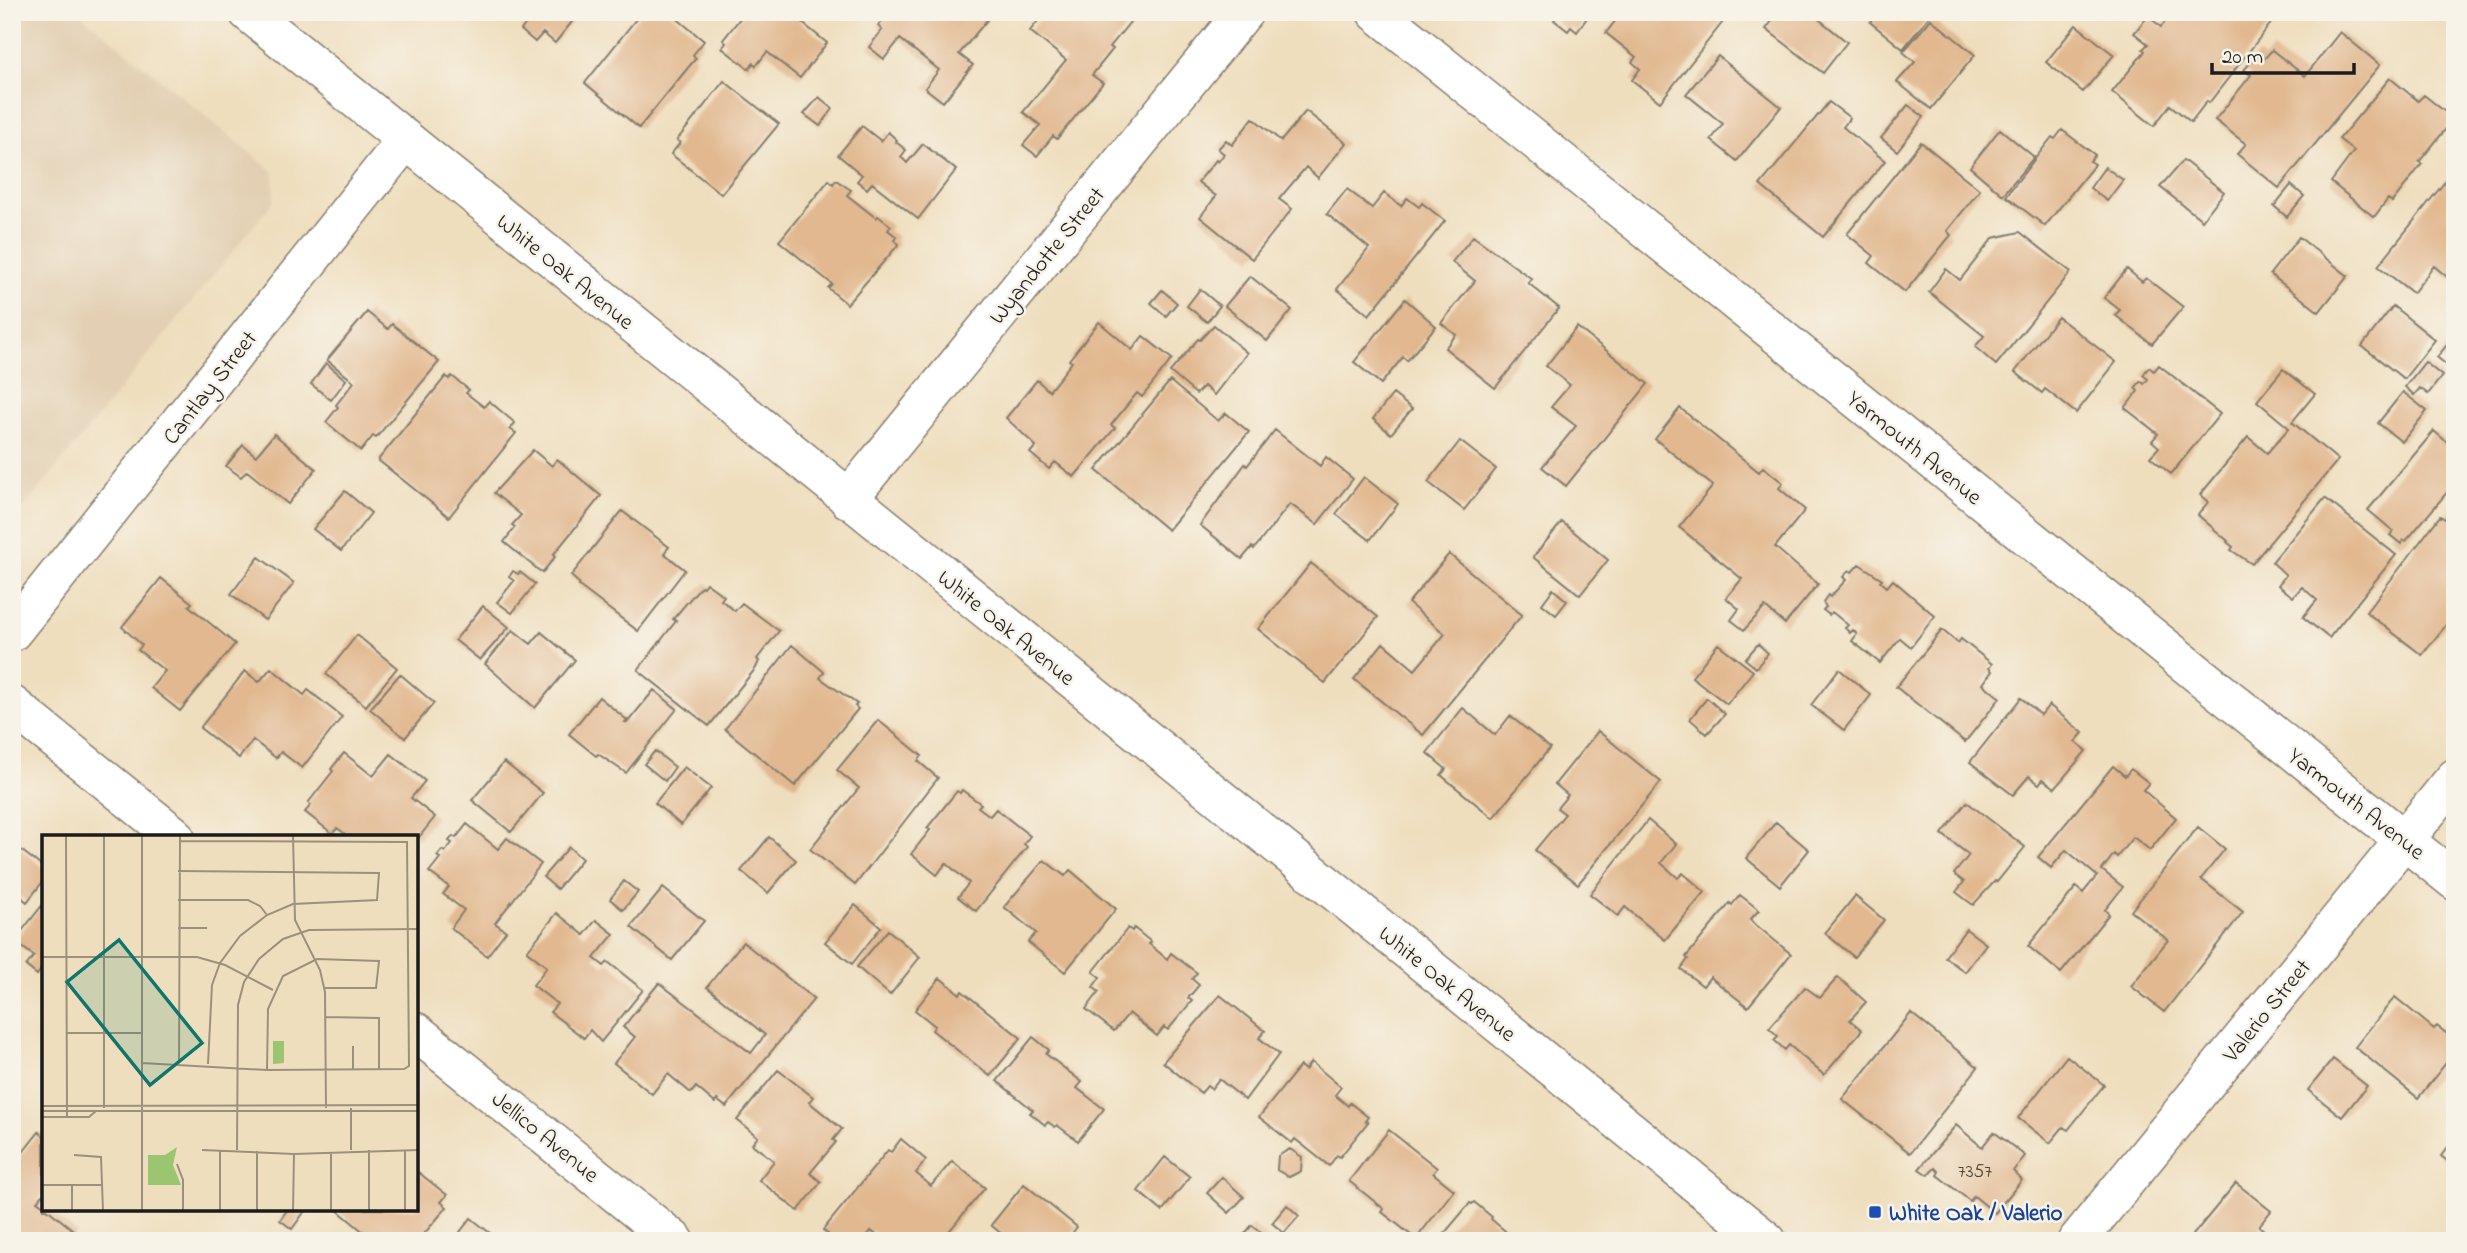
<svg xmlns="http://www.w3.org/2000/svg" width="2467" height="1253" font-family="'Indie Flower',sans-serif">
<style>
.built{fill:#e3d0b4}
.building{fill:#e1b88f}
.lines{fill:none;stroke-linecap:round;stroke-linejoin:round}
.minor-casing{stroke:#867d6d;stroke-width:41}
.major-casing{stroke:#867d6d;stroke-width:41}
.minor{stroke:#fff;stroke-width:38}
.major{stroke:#fff;stroke-width:38}
.transit-dot{fill:#1a4fb4;stroke:#f7f3e8;stroke-width:2.5}
.labels{text-anchor:middle;stroke-width:5;stroke-linejoin:round;paint-order:stroke}
.number-label{font-size:19px;fill:#4d4339}
.street-label{font-size:23px;fill:#1c1c1c;stroke:#f7f3e8}
.transit-label{font-size:23px;font-weight:bold;fill:#164399;stroke:#f7f3e8;text-anchor:start}
.inset-road{fill:none;stroke:#9b907d;stroke-width:2}
.view{fill:#0f766e;fill-opacity:0.15;stroke:#0f766e;stroke-width:3.5}
.inset-edge{fill:none;stroke:#1c1c1c;stroke-width:3.5}
</style>
<rect width="100%" height="100%" fill="#f7f3e8"/>
<filter id="ink" filterUnits="userSpaceOnUse"><feTurbulence type="fractalNoise" baseFrequency=".0143" numOctaves="2"/><feDisplacementMap in="SourceGraphic" scale="14" xChannelSelector="R" yChannelSelector="G"/><feConvolveMatrix kernelMatrix="1 2 1 2 8 2 1 2 1" color-interpolation-filters="sRGB"/></filter>
<filter id="wash" filterUnits="userSpaceOnUse"><feTurbulence type="fractalNoise" baseFrequency=".00686" numOctaves="4" result="noise"/><feDisplacementMap in="SourceGraphic" scale="28" xChannelSelector="R" yChannelSelector="G"/><feGaussianBlur stdDeviation="1.57" result="paint"/><feColorMatrix in="noise" values="0 0 0 0 0 0 0 0 0 0 0 0 0 0 0 0 0 1.4 0 .05"/><feComposite in="paint" operator="in"/></filter>
<g filter="url(#wash)">
<rect width="100%" height="100%" fill="#efdebe"/>
<path class="built" d="M12,12H78L274,172V201L12,522Z"/>
<g id="blocks">
<path class="building" d="M517,12H580L555,43L543,33L535,42L521,30L528,21Z
M648,12H669L704,41L693,55L696,58L639,128L585,83L641,13L645,16Z
M745,12H789L827,43L800,78L767,52L756,66L753,63L749,69L722,48L726,43L723,40Z
M889,12H980L987,20L959,54L973,65L943,102L925,88L939,70L900,39L884,59L869,47L882,30L878,26Z
M1045,12H1138L1110,47L1113,49L1092,75L1103,83L1057,139L1053,136L1037,156L1023,145L1040,125L1023,112L1066,60L1030,31Z
M1553,12H1591L1577,32L1571,27L1568,31L1554,20L1557,16Z
M1622,12H1719L1726,18L1660,102L1632,80L1640,69L1632,62L1636,57L1606,33Z
M1779,12H1810L1847,42L1823,73L1766,29Z
M1878,12H1933L1903,49L1870,22Z
M2173,12H2206L2213,17L2217,12H2268L2275,18L2209,103L2207,101L2191,122L2170,105L2154,126L2112,92L2145,51L2143,49L2148,44L2134,33L2148,16L2161,27Z
M1931,19L1975,55L1931,109L1897,82L1915,62L1903,52Z
M2076,25L2114,55L2083,92L2046,62Z
M2340,32L2380,65L2279,188L2237,154L2246,144L2215,120L2251,75L2244,70L2258,54L2264,59L2272,50L2305,76Z
M1718,56L1781,107L1737,161L1711,140L1723,124L1686,94Z
M2390,78L2418,101L2424,95L2454,119L2419,162L2422,164L2392,202L2388,199L2374,217L2331,182L2354,151L2339,139Z
M724,81L779,124L721,194L671,154L680,143L677,140Z
M819,97L833,109L820,126L804,114Z
M1829,102L1850,118L1843,127L1885,161L1823,237L1760,185Z
M1908,105L1924,117L1897,151L1881,138Z
M1306,111L1346,143L1318,178L1306,167L1279,199L1292,209L1252,259L1200,217L1216,196L1198,182L1216,160L1218,162L1224,154L1218,149L1226,140L1232,145L1253,118L1281,141Z
M862,126L881,141L888,132L897,140L896,142L906,150L901,157L907,163L923,144L956,170L918,219L872,183L867,189L857,181L862,175L838,155Z
M2000,129L2034,157L2003,195L1970,167Z
M2062,130L2095,155L2090,161L2095,164L2045,226L2006,196L2052,137L2055,139Z
M1921,142L1980,190L1947,231L1951,235L1905,292L1869,263L1874,256L1847,234Z
M2183,160L2224,192L2202,220L2160,187Z
M2105,167L2123,180L2107,201L2090,188Z
M2455,169V280L2453,282L2434,266L2413,293L2378,266Z
M829,180L833,184L836,180L851,190L847,195L876,218L878,216L891,226L888,230L897,237L894,240L899,244L847,304L828,288L832,284L779,241Z
M2291,185L2304,196L2287,217L2274,206Z
M1347,189L1372,208L1384,193L1401,206L1407,198L1419,207L1422,203L1445,221L1369,315L1337,289L1369,248L1327,214Z
M2020,232L2071,272L1996,365L1975,347L1984,336L1929,292L1946,269L1960,280L1993,238Z
M1473,236L1532,279L1528,283L1559,308L1495,388L1445,348L1456,335L1441,323L1475,281L1452,262Z
M2299,237L2348,276L2319,312L2270,274Z
M2127,269L2142,282L2146,278L2183,307L2152,344L2115,315L2120,310L2104,298Z
M1250,276L1292,310L1267,341L1225,306Z
M1200,289L1220,306L1207,322L1187,306Z
M1162,290L1177,303L1166,316L1151,303Z
M1405,299L1436,326L1407,361L1403,357L1381,384L1354,362Z
M2393,306L2435,340L2404,379L2362,346Z
M367,312L388,329L392,324L439,362L376,438L373,436L361,451L326,422L338,407L336,405L354,382L327,360Z
M2058,317L2116,362L2076,413L2045,389L2042,393L2015,372Z
M1099,322L1132,350L1143,336L1172,359L1142,397L1137,393L1111,425L1115,428L1074,477L1055,462L1049,469L1030,453L1036,446L1006,418L1037,380L1049,391L1072,362L1069,360Z
M1214,325L1247,353L1214,395L1204,386L1196,394L1170,372L1198,339L1200,340Z
M1577,327L1648,384L1566,486L1542,467L1576,426L1551,407L1570,385L1546,366Z
M2455,335V372L2437,357Z
M2425,362L2442,376L2428,394L2420,388L2414,395L2405,387Z
M326,363L346,380L331,400L311,384Z
M2159,365L2220,414L2171,474L2150,457L2159,447L2152,441L2158,434L2125,408L2138,391L2135,388L2141,381L2144,384L2148,379L2143,375L2149,367L2154,371Z
M2283,369L2315,394L2292,422L2338,460L2252,564L2231,550L2233,547L2227,542L2228,541L2198,515L2208,502L2200,495L2248,437L2267,453L2289,428L2257,401Z
M446,376L449,379L452,376L469,390L466,393L484,407L489,401L515,423L510,429L516,433L449,517L378,460Z
M1170,381L1218,421L1226,413L1249,432L1168,530L1096,470Z
M2403,392L2427,411L2402,442L2378,423Z
M1393,394L1412,409L1391,434L1373,419Z
M1680,408L1759,472L1763,467L1783,483L1779,488L1805,510L1775,547L1818,584L1785,624L1765,607L1744,630L1731,620L1739,609L1726,598L1742,579L1679,527L1713,486L1655,439Z
M1275,430L1320,466L1326,457L1353,479L1317,524L1290,504L1254,549L1252,547L1242,559L1200,525L1245,464L1247,466Z
M2434,431L2455,449V483L2406,541L2404,540L2401,544L2390,535L2393,531L2368,510Z
M274,434L316,469L288,504L247,471L241,477L226,466L243,445L256,456Z
M1460,441L1496,469L1464,510L1428,482Z
M533,450L552,466L557,459L601,496L553,555L555,557L542,573L504,542L515,527L512,525L521,515L494,493Z
M1364,477L1398,504L1370,540L1336,514Z
M345,491L371,513L341,551L313,529Z
M2325,498L2396,555L2329,638L2303,617L2317,600L2302,587L2293,597L2278,585L2286,575L2272,562Z
M2455,507V614L2422,655L2366,612L2440,516L2445,519Z
M622,511L669,547L664,553L685,570L638,631L579,586L580,584L571,576Z
M1562,522L1608,560L1580,595L1533,557Z
M1449,554L1522,615L1423,735L1354,679L1383,643L1415,670L1445,634L1408,603Z
M259,557L294,583L265,620L231,594Z
M1311,563L1378,617L1325,683L1258,629Z
M1859,564L1882,579L1880,581L1887,587L1893,580L1935,616L1911,647L1900,638L1880,663L1852,641L1857,634L1853,630L1850,633L1845,628L1848,625L1832,612L1829,615L1823,610L1826,607L1823,602L1828,595L1830,597L1846,580L1843,577L1849,570L1852,572Z
M513,571L518,574L520,572L535,584L512,613L497,602L514,581L509,577Z
M161,578L192,603L189,606L235,644L180,711L151,688L165,671L138,650L142,645L122,627Z
M706,583L724,596L721,600L735,611L742,603L779,631L757,659L759,661L756,668L709,726L638,670L676,621L673,619L701,586L703,587Z
M1553,589L1567,601L1556,615L1542,604Z
M483,606L509,627L480,660L455,640Z
M513,630L531,644L541,632L575,660L535,708L485,664Z
M1942,630L1958,643L1961,639L1992,664L1989,668L1992,671L1983,684L2000,698L1965,742L1896,687Z
M357,635L397,668L366,706L326,674Z
M1718,644L1753,671L1727,704L1692,677Z
M1758,644L1768,653L1756,668L1745,659Z
M792,645L824,672L820,678L857,704L855,706L858,709L795,786L725,729Z
M271,668L304,695L308,690L342,717L302,768L281,752L276,758L253,740L239,758L200,728L245,671L259,682Z
M1839,669L1871,695L1844,730L1811,705Z
M400,674L434,703L405,738L370,709Z
M654,690L677,709L626,773L598,754L596,756L569,734L599,697L627,720L625,722L627,723Z
M1707,698L1725,714L1707,734L1690,719Z
M2021,698L2041,715L2049,705L2083,733L2075,742L2086,751L2055,788L2043,779L2039,784L2029,776L2013,795L1970,762Z
M1463,708L1495,735L1510,716L1550,748L1493,818L1441,775L1446,769L1427,753Z
M878,720L922,756L918,761L938,778L855,885L810,849L859,788L837,770Z
M1598,731L1661,782L1578,884L1535,850L1565,814L1557,808L1568,795L1555,784Z
M655,751L675,767L665,781L644,764Z
M344,753L373,776L391,754L425,781L411,798L435,817L416,841V836H348L337,828L333,834L305,812L311,805L308,803L333,771L331,769Z
M504,762L543,793L511,832L472,800Z
M2113,766L2125,776L2131,769L2149,783L2143,790L2176,818L2150,850L2133,837L2117,857L2114,854L2102,870L2123,887L2105,910L2109,914L2061,973L2028,946L2076,887L2083,893L2097,876L2066,850L2051,868L2038,857Z
M684,767L711,788L681,825L655,803Z
M962,790L981,804L978,807L990,816L996,809L1030,836L1024,844L1027,847L976,911L958,897L969,883L946,863L937,875L911,854L930,830L927,828L957,791L960,793Z
M1967,802L2025,847L1997,882L1995,881L1973,905L1956,892L1964,882L1954,874L1969,855L1942,834Z
M1648,820L1676,844L1661,863L1678,878L1683,873L1705,892L1665,940L1625,907L1618,916L1590,894Z
M1776,822L1809,850L1780,886L1746,858Z
M467,824L498,849L507,838L541,864L495,923L506,931L487,956L451,928L464,910L443,894L449,887L429,872L440,858L437,856L442,850L445,852L452,843L449,841L453,836L456,838Z
M2198,827L2225,849L2201,879L2243,912L2164,1012L2131,986L2168,940L2131,911Z
M769,837L796,860L768,893L741,871Z
M12,843L44,868V880L27,902L21,897L12,908Z
M569,847L582,859L557,889L543,877Z
M1044,860L1065,876L1070,870L1116,909L1065,972L1028,942L1036,933L1004,907Z
M624,881L638,892L623,910L610,899Z
M663,888L704,921L672,960L631,927Z
M1740,895L1759,910L1750,920L1791,954L1748,1007L1710,977L1703,986L1681,969L1688,959L1686,957L1730,903L1732,905Z
M1855,896L1884,920L1854,957L1825,933Z
M44,903V974L40,971L37,975L26,966L34,956L14,941Z
M855,905L881,927L852,964L825,942Z
M557,913L584,935L596,920L614,934L594,958L604,966L608,962L643,990L601,1042L590,1030L584,1038L550,1012L557,1004L533,985L547,967L527,951Z
M1128,928L1132,931L1134,928L1151,942L1149,944L1167,959L1171,953L1197,973L1192,979L1199,985L1188,998L1192,1001L1168,1030L1164,1027L1157,1036L1129,1013L1114,1031L1086,1009L1099,992L1093,987L1100,977L1093,972Z
M1966,929L1986,944L1965,972L1945,957Z
M888,930L920,957L890,995L857,967Z
M743,942L814,999L726,1107L717,1100L715,1103L696,1087L691,1093L668,1074L652,1094L614,1063L635,1037L623,1027L659,983L751,1053L765,1035L707,987Z
M1838,977L1866,1002L1850,1020L1862,1030L1824,1075L1789,1045L1785,1050L1774,1040L1778,1036L1769,1028L1805,987L1820,998Z
M940,978L960,994L962,991L1021,1038L990,1076L932,1030L935,1026L915,1010Z
M1220,995L1265,1031L1259,1038L1279,1054L1245,1100L1219,1079L1211,1089L1207,1086L1201,1093L1163,1062Z
M2395,997L2434,1029L2437,1026L2455,1040V1055L2447,1064L2446,1063L2418,1098L2355,1047Z
M1911,1013L1978,1067L1910,1153L1842,1099Z
M1033,1037L1049,1050L1046,1054L1082,1082L1077,1088L1104,1109L1078,1141L1057,1125L1055,1127L1048,1122L1045,1125L1030,1113L1033,1110L997,1081Z
M2067,1056L2104,1085L2068,1130L2063,1127L2050,1143L2018,1118Z
M2333,1059L2367,1086L2342,1117L2308,1090Z
M1311,1062L1341,1087L1335,1095L1348,1106L1350,1103L1368,1117L1365,1121L1368,1122L1340,1157L1337,1155L1329,1166L1295,1139L1292,1143L1259,1117L1300,1066L1305,1070Z
M778,1070L813,1097L809,1102L842,1129L833,1140L836,1142L810,1173L821,1182L798,1211L759,1180L774,1161L752,1144L758,1137L737,1120Z
M1956,1125L1982,1147L1994,1132L2025,1156L2013,1171L2022,1180L1995,1213L1974,1196L1970,1201L1937,1175L1939,1172L1935,1168L1928,1175L1919,1169Z
M1389,1130L1437,1168L1433,1173L1454,1190L1416,1239L1382,1212L1384,1209L1349,1181Z
M39,1132L44,1136V1193L37,1201L44,1206V1209H47L77,1233L71,1241H12V1166Z
M2455,1138V1167L2441,1156Z
M901,1139L926,1160L916,1173L931,1186L952,1161L985,1188L941,1241H876L879,1237L871,1231L863,1241H836L823,1230L888,1150L891,1152Z
M1290,1149L1302,1157L1301,1171L1289,1177L1277,1170L1278,1156Z
M1165,1157L1190,1177L1162,1211L1138,1191Z
M418,1172L447,1195L441,1202L447,1207L418,1241H388L378,1232L372,1239L336,1209H416Z
M1222,1177L1244,1197L1229,1213L1207,1193Z
M2236,1183L2271,1211L2259,1226L2277,1241H2188Z
M1024,1184L1077,1227L1066,1241H1010L991,1225Z
M1474,1202L1492,1217L1491,1219L1517,1241H1438L1470,1203L1472,1204Z
M1287,1205L1299,1216L1284,1233L1272,1223Z
M288,1209H302L305,1211L292,1229L280,1220Z
M471,1218L500,1241H453Z
M1252,1225L1271,1241H1239Z"/>
</g>
</g>
<g filter="url(#ink)">
<use href="#blocks" fill-opacity="0" stroke="#867d6d" stroke-width="2"/>
<g class="lines">
<g class="minor-casing">
<path id="minor" d="M1376,12L2455,881
M848,499L1244,12
M12,632L405,141
M12,705L175,836
M416,1032L675,1241
M2077,1241L2455,778"/>
</g>
<g class="major-casing">
<path id="major" d="M248,12L1767,1241"/>
</g>
<use href="#minor" class="minor"/>
<use href="#major" class="major"/>
</g>
</g>
<rect class="transit-dot" x="1868" y="1205" width="14" height="14" rx="3.5"/>
<g class="labels">
<g class="number-label">
<text x="1975" y="1177">7357</text>
</g>
<g class="street-label">
<text transform="translate(1046 255) rotate(-51)" y="8">Wyandotte Street</text>
<text transform="translate(566 271) rotate(39)" y="8">White Oak Avenue</text>
<text transform="translate(209 387) rotate(-52)" y="8">Cantlay Street</text>
<text transform="translate(1915 447) rotate(39)" y="8">Yarmouth Avenue</text>
<text transform="translate(1007 627) rotate(39)" y="8">White Oak Avenue</text>
<text transform="translate(2357 803) rotate(38)" y="8">Yarmouth Avenue</text>
<text transform="translate(1448 983) rotate(39)" y="8">White Oak Avenue</text>
<text transform="translate(2266 1010) rotate(-51)" y="8">Valerio Street</text>
<text transform="translate(546 1136) rotate(39)" y="8">Jellico Avenue</text>
</g>
<g class="transit-label">
<text x="1889" y="1220">White Oak / Valerio</text>
</g>
</g>
<g transform="translate(42 835)">
<rect width="376" height="376" fill="#efdebe"/>
<path d="M242,206V228L231,229V206ZM135,312L131,330L139,350H106V320H123Z" fill="#9cc572"/>
<path class="inset-road" d="M24,1L25,282M62,1V273M100,1V376M251,1L253,85L278,135L283,157L284,273M136,36L337,38L335,65L251,69L225,80L198,101L178,128L170,150L166,229M136,65H206L218,71L225,80M136,93H165M0,122H155L183,130L231,155M284,182L337,183V234M24,198H100M311,211V234M100,228L225,235L362,234L367,231L365,7L137,6M137,228L138,1M225,235L226,174L241,141L275,124L337,126L334,153H283M0,271L377,270M0,276H377M0,282H47L54,276M160,315L252,319L377,315M178,315V376M195,315L196,170L202,147L217,124L241,104L267,95L377,94M309,315V273M327,315V376M363,315V376M215,316V376M289,319V376M32,320L59,322L61,376M135,329L141,345V376M0,350H61M30,350V376M251,376L252,319"/>
<path class="view" d="M77,105L160,208L108,250L25,147Z"/>
<rect width="376" height="376" class="inset-edge"/>
</g>
<rect width="2467" height="1253" fill="none" stroke="#f7f3e8" stroke-width="42"/>
<path d="M2212 63v10h142v-10" fill="none" stroke="#1c1c1c" stroke-width="3.5"/>
<text x="2222" y="63" font-size="21" fill="#1c1c1c" stroke="#f7f3e8" stroke-width="5" paint-order="stroke">20 m</text>
</svg>
